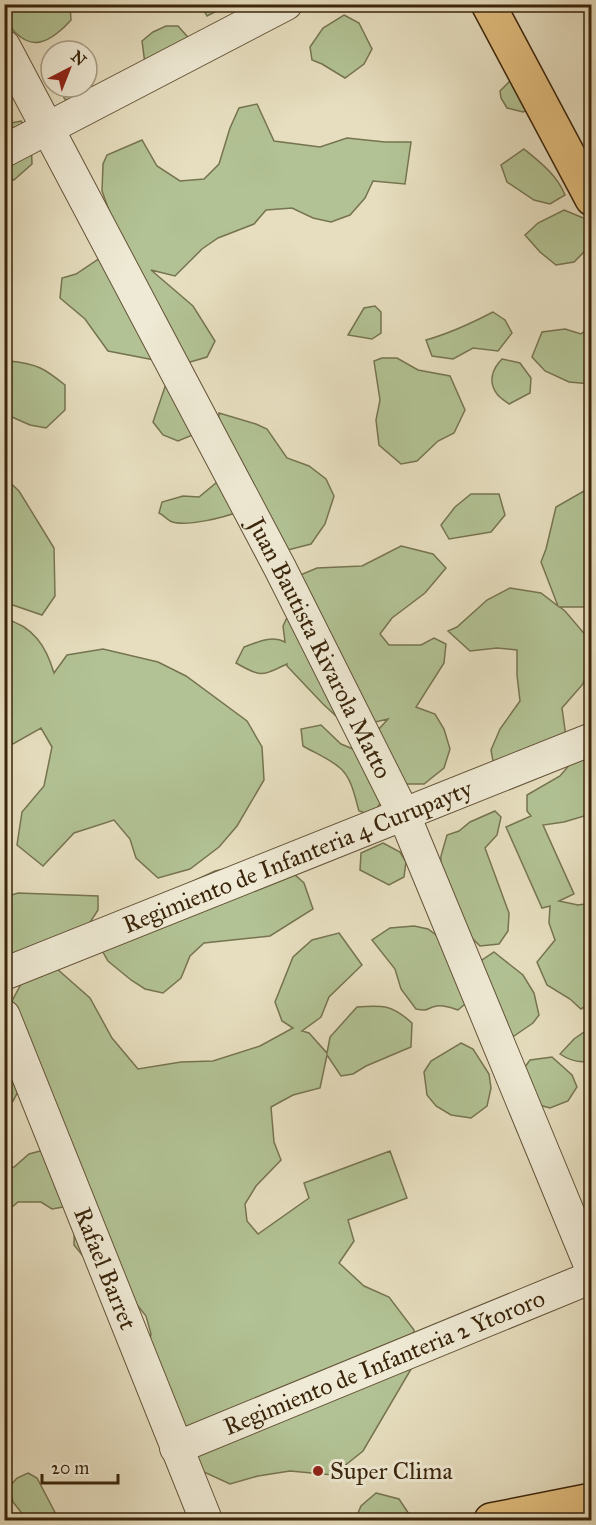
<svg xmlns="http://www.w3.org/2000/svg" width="596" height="1525" font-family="'IM FELL Great Primer',serif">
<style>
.green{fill:#b2c294;stroke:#767450;stroke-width:1.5}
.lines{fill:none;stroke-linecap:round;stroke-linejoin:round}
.minor-casing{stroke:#655338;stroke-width:34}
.major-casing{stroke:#3a250b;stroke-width:36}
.minor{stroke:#efead5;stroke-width:32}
.major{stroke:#e3bf80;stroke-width:33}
.poi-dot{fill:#8f2418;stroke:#efead5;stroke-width:2}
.labels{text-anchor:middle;stroke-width:6;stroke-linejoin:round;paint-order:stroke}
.street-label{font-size:24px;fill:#3a250b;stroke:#efead5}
.poi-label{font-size:24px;fill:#3a250b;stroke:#efead5;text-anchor:start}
</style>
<rect width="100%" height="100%" fill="#e6debf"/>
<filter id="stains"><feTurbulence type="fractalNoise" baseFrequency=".00333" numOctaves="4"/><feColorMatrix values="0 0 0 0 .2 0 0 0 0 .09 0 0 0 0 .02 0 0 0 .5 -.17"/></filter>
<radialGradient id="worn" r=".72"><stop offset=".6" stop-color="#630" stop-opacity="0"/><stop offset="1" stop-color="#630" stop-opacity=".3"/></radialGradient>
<path class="green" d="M70,5L71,20C64,28 51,40 40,42C27,45 10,32 8,19C7,15 9,9 9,5Z
M201,5H228L207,16Z
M344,15L359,23L372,49L364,64L345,78L322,64L312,60L310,47L323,28Z
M166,26H178L194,44L145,64L142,41L153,32Z
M87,76L97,96L74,109L64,98L61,87H87Z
M512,79L535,108L523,112L507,108L501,98L500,91Z
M257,104L274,141L320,147L347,138L385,142H411L405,184L373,181L365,198L350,215L331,222L313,218L292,208L266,210L254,224L218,238L202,249L175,276L151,270L193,306L215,341L207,357L180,365L108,351L85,319L60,298L62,278L76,274L121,244L102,191L103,164L107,155L142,140L157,166L180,181L204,179L219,164L230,128L239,108Z
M21,121L31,137L32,164L14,180L5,178V124Z
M524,149C540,162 557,175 565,195L550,204L534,200L507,182L501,165Z
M564,210L586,219L591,230V239L588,248L574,262L556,265L540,252L525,235L538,223Z
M375,306L381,312V333L372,339L348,335L364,308Z
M493,312L505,320L512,333L498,351L473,348L453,359L432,356L426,340C451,333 470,324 493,312Z
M565,329L581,334L587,329H591V384L569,382L545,371L532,357L542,332Z
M382,358H397L418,370L450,376L465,410L454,433L438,441L417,461L401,464L379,445L376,420L380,400L374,361Z
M502,359L520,363L531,378L530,393L509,404C505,401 500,398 497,394C488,382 492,369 502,359Z
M10,361C37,364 44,368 65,385V410L46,428L30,425L5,414V366Z
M167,381L200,432L178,441L163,435L153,422Z
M219,413L256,424L267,429L287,458L309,466L326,479L334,496L325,524L311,544L288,550L274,545L240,511C226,517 184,528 170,521C167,519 163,515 159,513L162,502L183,496L199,497L216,483L233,478L218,427Z
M4,477L19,491L54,548L55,596L42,615L7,603L5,600Z
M591,487V607H560L565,611L588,638L591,656L583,684L562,708L567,744L496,778L491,750L500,729L520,701L517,675V650L497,648L470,651L448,631L457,627L487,600L510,588L541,593L558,606L541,562L546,549L556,507Z
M471,494H499L505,515L491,532L449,539L441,525L455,507Z
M401,546L433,554L446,568L425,593L392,618L380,634L389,645H421L434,638L446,644L444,663L416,707L435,714L444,729L450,749L444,768L424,784H405L384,798L372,815L359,811C355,798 352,778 340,768C330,759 315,753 303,746L301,729L321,725L341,744L353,749L368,765L371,751L379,729L388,719L349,728L323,704L287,666V664C261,676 262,678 236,663L244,647C258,642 272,635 285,642L283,626L290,611L293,578L317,568L362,566Z
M5,619C33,626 46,646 54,673L67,655L103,649L158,662L186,676L247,721L262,747L264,780L237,826L219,847L190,869L158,878L136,858L130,839L114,820L74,833L43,866L17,845L22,812L44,786L52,747L41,728L13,744L5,740Z
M591,758V814L564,822L543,825L574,894L559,901L578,905L591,903V1003L581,1009L570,999L547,985L537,962L555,940L549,923L550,906L542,908L506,827L531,816L527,811V795L560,776L571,763Z
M495,811L501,817L497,835L485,848L509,913L508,931L499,944L480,946L468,934L440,879L441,856L447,835L459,831L470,822Z
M383,843L400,852L406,862L404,877L389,885L360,870L361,853Z
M242,865L294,874L304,883L313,909L270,936L204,943L190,956L181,978L163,993L145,989L131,980L108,961L96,940L183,886L215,871Z
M18,893L98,896V910L80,938L5,961V897Z
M414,926L428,929L448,944L465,1004L458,1010C452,1008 443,1005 437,1006C425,1008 430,1012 416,1009L401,989L395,969L372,940L390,928Z
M339,933L362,965L329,997L321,1017L302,1031L309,1033L327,1053L330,1037L357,1007C384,1005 392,1005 412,1023L411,1047L366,1066L353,1074L341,1076L327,1055L320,1088L293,1095L271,1107L274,1142L281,1160L256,1186L245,1204L247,1221L258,1234L309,1198L304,1183L390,1151L407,1198L348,1220L354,1241L339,1263L364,1286L389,1297L414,1330V1364L363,1451L333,1475L290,1471L258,1476L230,1484L182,1462L143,1373L151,1334L146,1316L123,1287L100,1277L74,1245L75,1205L52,1209L41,1202H18L5,1213L4,1169L14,1167L29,1154L44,1150L23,1082L13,1101L5,1103V1014L27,973L56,968L90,998L112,1038L138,1069L181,1062L213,1061L260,1046L293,1028L282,1021L275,1002L293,957L312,940Z
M494,952L523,975L534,993L539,1015L533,1023L514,1036L499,1030L478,971L482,960Z
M587,1030H591V1060C580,1064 569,1060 560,1054L574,1039Z
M461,1043L473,1049L489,1074L491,1088L487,1106L471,1118L451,1115L436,1106L427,1095L424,1072L431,1061Z
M552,1057L572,1075L577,1087L568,1101L550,1108L539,1105L516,1079L530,1060Z
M28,1473L37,1478L59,1520H27L13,1502L9,1487L17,1478Z
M376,1493L399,1499L413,1520H355L361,1506Z"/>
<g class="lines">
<g class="minor-casing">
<g id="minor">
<path id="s1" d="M4,46L280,568L404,815L592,1270"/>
<path d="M4,151L286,4"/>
<path id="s2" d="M4,974L592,739"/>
<path id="s3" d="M4,1016L206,1520"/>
<path id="s4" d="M176,1448L592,1277"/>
</g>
</g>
<g class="major-casing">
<path id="major" d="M488,4L592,199
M491,1520L592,1500"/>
</g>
<use href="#minor" class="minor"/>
<use href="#major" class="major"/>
</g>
<circle class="poi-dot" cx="318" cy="1471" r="6"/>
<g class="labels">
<g class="street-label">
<text dy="8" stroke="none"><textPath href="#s1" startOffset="680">Juan Bautista Rivarola Matto</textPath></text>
<text dy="8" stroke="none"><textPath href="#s2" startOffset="316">Regimiento de Infanteria 4 Curupayty</textPath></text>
<text dy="8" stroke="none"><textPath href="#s3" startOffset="272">Rafael Barret</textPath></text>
<text dy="8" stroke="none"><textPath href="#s4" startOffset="225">Regimiento de Infanteria 2 Ytororo</textPath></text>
</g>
<g class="poi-label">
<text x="330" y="1479">Super Clima</text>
</g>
</g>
<rect width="596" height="1525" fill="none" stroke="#e6debf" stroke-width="24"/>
<rect x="6" y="6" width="584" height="1513" fill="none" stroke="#3a250b" stroke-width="3"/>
<rect x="12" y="12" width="572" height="1501" fill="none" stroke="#3a250b" stroke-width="1.5"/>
<g transform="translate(69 69) rotate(42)"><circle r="28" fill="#efead5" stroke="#a79b84" stroke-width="1.5"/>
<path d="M0-4.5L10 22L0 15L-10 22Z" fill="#8f2418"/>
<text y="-9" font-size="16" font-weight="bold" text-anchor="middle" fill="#3a250b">N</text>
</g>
<path d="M42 1474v9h76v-9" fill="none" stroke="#3a250b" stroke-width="3"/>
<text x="51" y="1474" font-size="18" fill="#3a250b" stroke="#efead5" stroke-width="4.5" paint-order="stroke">20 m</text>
<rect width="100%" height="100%" filter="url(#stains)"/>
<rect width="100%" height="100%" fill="url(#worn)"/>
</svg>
